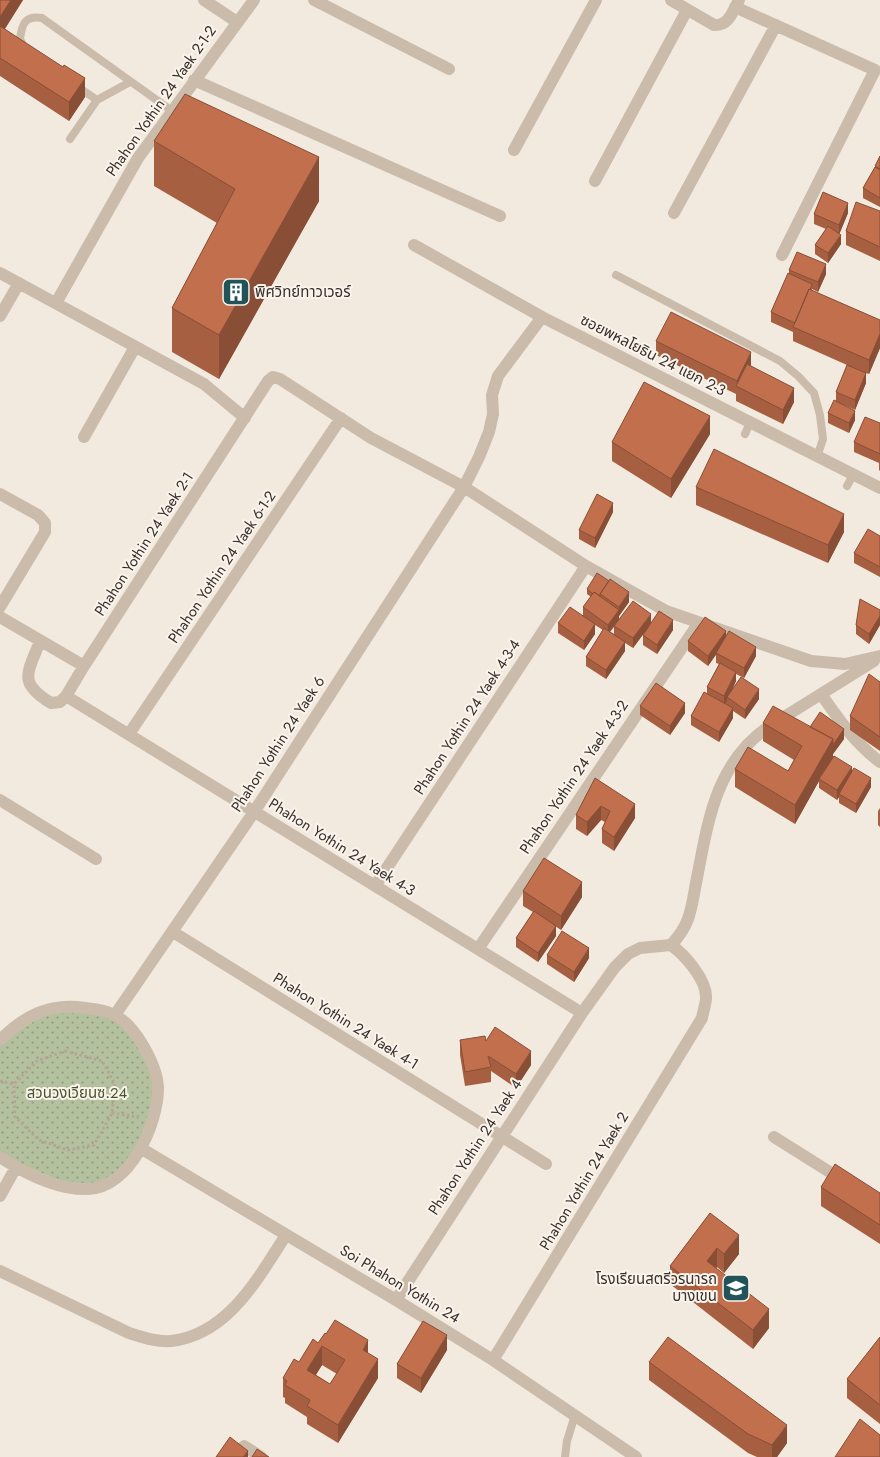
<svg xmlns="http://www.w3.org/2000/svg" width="880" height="1457" font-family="Jost,'Noto Sans Thai',sans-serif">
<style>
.grass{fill:url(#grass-dots)}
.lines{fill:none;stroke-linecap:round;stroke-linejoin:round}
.path{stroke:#b6a595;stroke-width:3;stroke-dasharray:2.5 2.5;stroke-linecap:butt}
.service{stroke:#cabbab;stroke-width:8}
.minor{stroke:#cabbab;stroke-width:12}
.wall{fill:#a75f42;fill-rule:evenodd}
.shaded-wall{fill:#884e36}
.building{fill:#c26f4d;stroke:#884e36;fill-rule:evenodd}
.labels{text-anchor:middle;stroke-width:4;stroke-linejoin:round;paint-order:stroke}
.street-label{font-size:15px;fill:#382f2a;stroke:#faf4ec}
.poi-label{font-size:15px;fill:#382f2a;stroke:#faf4ec;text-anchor:start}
.park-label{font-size:15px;fill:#46562f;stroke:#faf4ec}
</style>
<defs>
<pattern id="grass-dots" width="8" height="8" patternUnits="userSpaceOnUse" patternTransform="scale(1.25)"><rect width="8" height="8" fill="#b4c19f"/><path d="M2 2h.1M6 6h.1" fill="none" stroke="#939d82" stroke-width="1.8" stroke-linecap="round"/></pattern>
</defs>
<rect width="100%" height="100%" fill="#f2eadf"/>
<path class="grass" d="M53,1009L101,1011L133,1032L154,1069L156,1102L142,1149L112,1181L78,1188L0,1156V1042Z"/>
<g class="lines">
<path class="path" d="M65,1051L102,1061L115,1084L112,1113L94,1145L68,1150L39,1140L15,1117L14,1084L37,1061Z
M0,1081L14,1084
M112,1113L140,1117"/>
<path class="service" d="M24,47L20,39C22,24 25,15 42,18L172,111
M78,87L97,100
M70,139L97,100L130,82
M616,275L780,361L798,376L814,393L820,415L823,439L817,457
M745,434L750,423
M847,486L853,475
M565,1457L567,1441L575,1415"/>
<path class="minor" d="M204,0L237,22
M314,0L449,69
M671,0L714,25C729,26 733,11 739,0
M735,7L875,70L782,255
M194,80L500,216
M514,150L596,0
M595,181L687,10
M674,213L776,25
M414,245L542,317L880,488
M0,273L204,384L245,418
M56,303L138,158L254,0
M0,316L19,283
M84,437L135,347
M0,494L38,515L45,523V532L0,607
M0,617L84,666
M40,641C28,673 17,682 51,703L60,702L66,696
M821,694C840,721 854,742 880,762
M129,734L341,418
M0,800L96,859
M375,886L586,566
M173,932L546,1164
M671,945C692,923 691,907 697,878C708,821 716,763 768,727L874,661
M478,949L698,624
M582,1013L66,696L84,666L268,381L273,377L280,379L371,438L464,487L586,566L666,611L811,661L845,664L880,656
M115,1015L254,812L464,487L479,457L489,432L493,414L492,395L498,376L542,317
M0,1040C24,1016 50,1002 85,1008C94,1009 106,1010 114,1015C135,1024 157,1065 158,1088C158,1124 130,1188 88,1189C57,1190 26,1174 0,1157
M774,1137L844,1181
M142,1149L396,1300L493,1360L636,1457
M0,1196L16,1167
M0,1271L129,1333C142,1337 156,1342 171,1341C228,1335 258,1278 286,1235
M396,1300L582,1013L615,967L628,954L640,948L671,945
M493,1360L702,1018C703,1011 706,1004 706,998C707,980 685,955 671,945
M244,1446L261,1457"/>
</g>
<path class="wall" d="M0,0H23L5,29L85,97L69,121L0,76Z
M154,141L319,201L219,379L172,352V308L217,223L154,186Z
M880,156V207L863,198V188L875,168Z
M880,211V261L846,245V231Z
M848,213L839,234L841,244L828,263L815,254V245L826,229L814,224V214Z
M789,270L826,274L818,292L812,289V291L880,320V348L869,374L866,373V383L855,410L837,402L855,420L849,433L828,423V413L836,401V392L847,365L793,341V332L771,322V312L789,274Z
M656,341L751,366L794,402L783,424L736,401V394L656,355Z
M880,423V471L879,470V463L854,452V442Z
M710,434L671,498L612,461V442Z
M696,487L844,532L828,563L696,505Z
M613,512L595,548L579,539V530Z
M880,536V577L854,563V553Z
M587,589L629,602L619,616V619L651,623L673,630L657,654L643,645V635L646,630L633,648L625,643V651L606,679L586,666V657L603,630L595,625V634L584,650L558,633V623L583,616V607L591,597L587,594ZM614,627V634L610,632Z
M880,610V625L869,644L856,634V625Z
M726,637L756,656L744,678L736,674V681L733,688L759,699L745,719L733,711V718L719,742L691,725V716L707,694V687L719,664L716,663V654L708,666L688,651V641Z
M880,682V751L850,730V716Z
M640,706L685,713L670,735L640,715Z
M763,723L810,727L844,739L833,754V757L871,787L856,813L839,803V797L837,800L819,788V781L795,824L735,787V769L788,771L794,760L763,741Z
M595,778L635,818L614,851L602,843V829L605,822L601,820L587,836L576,829V815Z
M880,808V827L878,825V811Z
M523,891L582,897L561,930L555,926L556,936L538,962L516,947V938L533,912L523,906Z
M547,955L589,958L574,982L547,964Z
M460,1040L486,1041L531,1065L516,1088L491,1071V1082L465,1086L460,1055Z
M821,1187L880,1193V1244L821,1206Z
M710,1213L739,1254L724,1273L717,1267L716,1268L769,1328L753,1349L670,1284V1266Z
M880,1337V1424L847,1398V1379Z
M318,1343L368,1353L378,1378L338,1443L307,1424V1417L285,1403V1398L283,1397V1378ZM322,1365L337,1374L330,1384L316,1375Z
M447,1350L421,1393L397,1378V1364Z
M649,1362L787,1443L777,1457H757L748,1453L649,1380Z"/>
<path class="shaded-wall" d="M11,0H23L0,36V17Z
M85,78V97L69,121V102Z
M319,157V201L219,379V335Z
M848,203V213L839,235V225Z
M841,235V244L828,263V253Z
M826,264V274L818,292V282Z
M880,334V348L869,374V360Z
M751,352V366L737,387V381Z
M866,373V383L855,410V400Z
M794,388V402L783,424V410Z
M855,411V420L849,433V423Z
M710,416V434L671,498V479Z
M613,503V512L595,548V538Z
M844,514V532L828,563V545Z
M629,592V602L619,616V619L608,634V625L619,610V607Z
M651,614V624L633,648V638Z
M880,616V625L869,644V634Z
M673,620V630L657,654V645Z
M595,624V634L584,650V641Z
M726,631V641L708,666V656Z
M625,642V651L606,679V670Z
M756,647V656L744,678V668Z
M736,672V681L728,698L727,697V700L724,706V696Z
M759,689V699L745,719V710Z
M685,703V713L670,735V726Z
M733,708V718L719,742V732Z
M844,729V739L833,754V758L819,779V781L795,824V805L833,739Z
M852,767V777L839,794V797L837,800V790Z
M871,778V787L856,813V804Z
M635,804V818L614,851V837Z
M601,806V820L587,836V822Z
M582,882V897L561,930V916Z
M556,926V936L538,962V953Z
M589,948V958L574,982V972Z
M531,1051V1065L516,1088V1074Z
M739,1235V1254L724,1273V1254Z
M717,1248V1267L707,1279V1261Z
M769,1309V1328L753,1349V1330Z
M447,1335V1350L421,1393V1378Z
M368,1340V1359L363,1350Z
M322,1346V1365L307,1388V1370Z
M378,1359V1378L338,1443V1425Z
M787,1425V1443L777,1457H772V1445Z
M248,1451V1457H243Z"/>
<path class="building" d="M0,0H11L0,17Z
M0,26L63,67L64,65L85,78L69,102L0,58Z
M185,94L319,157L219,335L172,308L235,189L154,141Z
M880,156V169L875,166Z
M875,167L880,170V198L863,188Z
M823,192L848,203L839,225L814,214Z
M856,202L880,211V247L846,231Z
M828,226L841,235L828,253L815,245Z
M797,252L826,264L818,282L789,270Z
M788,273L812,284L810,290L809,289L795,323L771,312Z
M809,289L880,320V334L869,360L793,327Z
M671,312L751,352L737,381L656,341Z
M747,364L794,388L783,410L736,386Z
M847,365L866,373L855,400L836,392Z
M644,382L710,416L671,479L612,442Z
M834,400L855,411L849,423L828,413Z
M865,417L880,423V454L854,442Z
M714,449L844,514L828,545L696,487Z
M597,494L613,503L595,538L579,530Z
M868,529L880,536V567L854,553Z
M597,573L609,581L600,594V596L594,592L593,594L587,589Z
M610,579L629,592L619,607L600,594Z
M594,592L619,610L608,625L583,607Z
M860,599L880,610V616L869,634L856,625Z
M633,601L651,614L633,638L614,626Z
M570,607L595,624L584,641L558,623Z
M659,611L673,620L657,645L643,635Z
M705,617L726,631L708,656L688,641Z
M604,628L625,642L606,670L586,657Z
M729,631L756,647L744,668L716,653Z
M720,663L736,672L724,696L707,687Z
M869,674L880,682V737L850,716Z
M741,677L759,689L745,710L727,697Z
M656,683L685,703L670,726L640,706Z
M704,692L733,708L719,732L691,716Z
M773,706L833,739L795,805L735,769L748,747L788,771L802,746L763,723Z
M820,712L844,729L833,745V739L810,727Z
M834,756L852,767L837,790L819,779Z
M854,768L871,778L856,804L839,794Z
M595,778L635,804L614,837L602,829L610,811L601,806L587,822L576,815Z
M544,858L582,882L561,916L523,891Z
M534,911L556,926L538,953L516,938Z
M562,931L589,948L574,972L547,955Z
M495,1027L531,1051L516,1074L488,1056L491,1067L465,1072L460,1040L485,1036L486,1041Z
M835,1164L880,1193V1225L821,1187Z
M710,1213L739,1235L724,1254L717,1248L707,1261L769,1309L753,1330L670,1266Z
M335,1320L368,1340L363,1350L378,1359L338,1425L307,1406L310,1400L285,1385L287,1381L283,1378L294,1359L299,1362L313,1339L318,1343L325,1333L326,1334ZM322,1346L345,1360L330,1384L307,1370Z
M423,1321L447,1335L421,1378L397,1364Z
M668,1337L787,1425L772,1445L748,1434L649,1362Z
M880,1337V1405L847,1379Z
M860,1419L880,1435V1457H835Z
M230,1437L248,1451L243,1457H216Z
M257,1449L269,1457H252Z"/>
<defs>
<g id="building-square" transform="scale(1.4375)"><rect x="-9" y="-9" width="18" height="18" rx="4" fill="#215359" stroke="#faf4ec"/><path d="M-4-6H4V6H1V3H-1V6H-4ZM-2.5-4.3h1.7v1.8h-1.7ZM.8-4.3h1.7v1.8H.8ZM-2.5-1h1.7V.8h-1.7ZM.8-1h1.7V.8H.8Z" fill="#fff"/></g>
<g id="school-square" transform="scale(1.4375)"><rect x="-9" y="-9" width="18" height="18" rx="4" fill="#215359" stroke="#faf4ec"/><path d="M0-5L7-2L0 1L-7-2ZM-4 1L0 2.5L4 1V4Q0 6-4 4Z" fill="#fff"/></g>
</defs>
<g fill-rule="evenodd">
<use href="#building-square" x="236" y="292"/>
<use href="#school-square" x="736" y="1288"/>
</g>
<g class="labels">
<g class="street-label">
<text transform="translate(161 101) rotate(-55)" y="5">Phahon Yothin 24 Yaek 2-1-2</text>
<text transform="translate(653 355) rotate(27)" y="5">ซอยพหลโยธิน 24 แยก 2-3</text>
<text transform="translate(144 544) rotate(-57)" y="5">Phahon Yothin 24 Yaek 2-1</text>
<text transform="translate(222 567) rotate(-56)" y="5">Phahon Yothin 24 Yaek 6-1-2</text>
<text transform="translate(467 717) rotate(-57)" y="5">Phahon Yothin 24 Yaek 4-3-4</text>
<text transform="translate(278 744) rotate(-57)" y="5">Phahon Yothin 24 Yaek 6</text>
<text transform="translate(574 777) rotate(-56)" y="5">Phahon Yothin 24 Yaek 4-3-2</text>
<text transform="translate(342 847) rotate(32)" y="5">Phahon Yothin 24 Yaek 4-3</text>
<text transform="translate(346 1021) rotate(32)" y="5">Phahon Yothin 24 Yaek 4-1</text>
<text transform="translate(475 1147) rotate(-57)" y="5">Phahon Yothin 24 Yaek 4</text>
<text transform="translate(584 1181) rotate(-59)" y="5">Phahon Yothin 24 Yaek 2</text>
<text transform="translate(400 1284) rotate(31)" y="5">Soi Phahon Yothin 24</text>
</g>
<g class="poi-label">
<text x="255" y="297">พิศวิทย์ทาวเวอร์</text>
<text x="717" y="1284" text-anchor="end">โรงเรียนสตรีวรนารถ<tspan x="717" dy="17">บางเขน</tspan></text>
</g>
<g class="park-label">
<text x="77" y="1098">สวนวงเวียนซ.24</text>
</g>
</g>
</svg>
